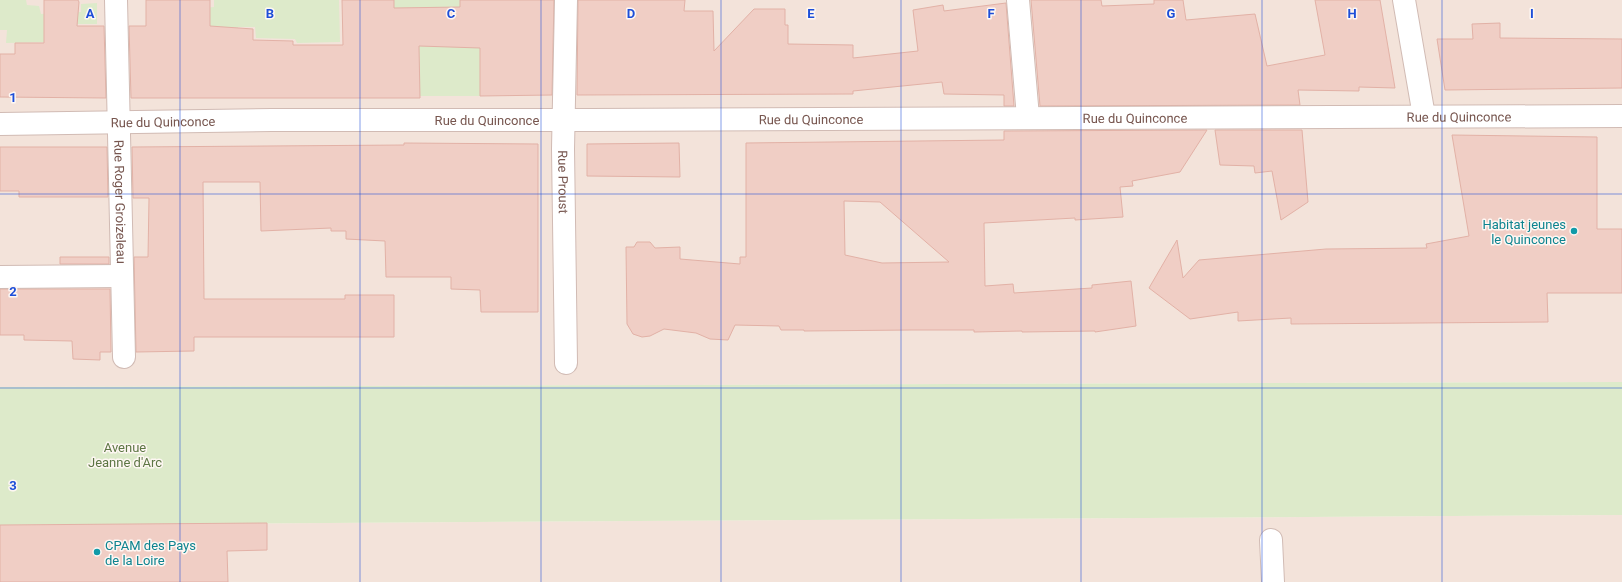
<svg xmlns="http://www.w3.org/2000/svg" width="1622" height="582" font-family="Roboto,sans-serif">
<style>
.residential{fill:#f3e3da}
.green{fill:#ddeaca}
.building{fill:#f0cec5;stroke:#e2b1a6;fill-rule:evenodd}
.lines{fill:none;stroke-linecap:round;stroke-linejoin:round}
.minor-casing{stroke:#d1bbb4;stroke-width:24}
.minor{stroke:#fff;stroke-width:22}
.grid{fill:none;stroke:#1d4ed8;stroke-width:1;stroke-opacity:0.55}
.culture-dot{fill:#0f9aa8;stroke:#fef7f3;stroke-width:1.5}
.labels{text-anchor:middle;stroke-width:3;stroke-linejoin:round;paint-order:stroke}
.street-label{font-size:13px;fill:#77564f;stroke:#fef7f3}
.culture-label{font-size:13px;fill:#0d838f;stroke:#fef7f3;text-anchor:end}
.park-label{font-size:13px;fill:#5d7644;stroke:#fef7f3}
.grid-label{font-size:13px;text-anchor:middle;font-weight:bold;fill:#1d4ed8;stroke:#fef7f3;stroke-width:3;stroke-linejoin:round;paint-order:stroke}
</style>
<rect width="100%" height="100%" fill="#fcf3ec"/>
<path class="residential" d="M0,0H1622V382L0,387Z
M1622,515V582H0V525Z"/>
<path class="green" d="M0,0H26L27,5L39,6L41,14L81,12V4L97,3V24H70L51,42L6,43L7,30H0Z
M214,0H339L340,42L297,43L295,39L256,38L255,27H238L237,45L205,32L206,8L214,7Z
M394,0H460L480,48V96H420L419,48H388Z
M1622,382V515L0,525V387Z"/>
<path class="building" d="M44,0H78L79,2L77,26H104L106,98L0,97V54H15V43H44Z
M146,0H210V26L253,29V40L293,41V45H343L342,0H394V8L460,7V0H554L552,95L480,96V48L419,46L420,98H131L129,26H146Z
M578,0H685L684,11H713L714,51L754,9H785V25H788V44L853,45V58L918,51L913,10L943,5L944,11L1006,3L1014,106H1004V95L944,94L942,82L853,91V94L577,95Z
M1031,0H1101L1102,6L1154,4V0H1183L1186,20L1255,14L1267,66L1325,55L1315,0H1380L1395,88L1359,87V91L1298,90L1300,105L1040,106Z
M1500,23V38L1622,39V88L1445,90L1437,39H1473L1472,24Z
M1207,130L1180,172L1132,181L1133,186L1120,187L1123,217L1075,220V218L984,223L985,286L1013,284L1014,293L1092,288V285L1131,281L1136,326L1095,332V331L1022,332V331L974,332V330H911L804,331V330H781L779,326L735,325L728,340L710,339L696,333L664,329L650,336L642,337L633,334L627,324L626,247H634L637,242H650L655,248L680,247V259L740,264V257H746V143L1004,140V131ZM844,201L880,202L949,262L882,263L845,255Z
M1215,130H1302L1308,202L1281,220L1272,171L1255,173L1254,166L1220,165Z
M1452,135L1597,137V229H1622V293H1547L1548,322L1291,324V318L1238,321V312L1190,319L1149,288L1177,240L1183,278L1199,260L1326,249L1427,248L1426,244L1469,236Z
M404,143L538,144V312H481L480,290L451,289V277H386L385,241L346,239V231H331V228L261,231L260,182H203L204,299H345V295H394V337H194V351L136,352L134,257H148L149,198H133L132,147L404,145Z
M679,143L680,177L587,176V144Z
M0,147H107L108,197H19V191H0Z
M60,257H109V264H60Z
M0,289H110L111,352H100V360L73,359L72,341L24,340V335H0Z
M267,523V550L227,551L228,582H0V525Z"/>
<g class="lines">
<g class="minor-casing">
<g id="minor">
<path id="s1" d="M116,0L124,357"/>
<path id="s2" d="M566,0L563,149L566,363"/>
<path d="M1018,0L1028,117"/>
<path d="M1404,0L1424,116"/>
<path id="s3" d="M0,124L272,120H591L1622,116"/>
<path d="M0,277L121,276"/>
<path d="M1271,540L1273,582"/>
</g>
</g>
<use href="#minor" class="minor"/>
</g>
<path class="grid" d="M180,0V582M360,0V582M541,0V582M721,0V582M901,0V582M1081,0V582M1262,0V582M1442,0V582M0,194H1622M0,388H1622"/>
<g class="culture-dot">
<circle cx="1574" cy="231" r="4"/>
<circle cx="97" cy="552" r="4"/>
</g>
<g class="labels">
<g class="street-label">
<text dy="5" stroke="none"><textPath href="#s3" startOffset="1459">Rue du Quinconce</textPath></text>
<text dy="5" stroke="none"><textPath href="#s3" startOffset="1135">Rue du Quinconce</textPath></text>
<text dy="5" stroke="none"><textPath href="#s3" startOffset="811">Rue du Quinconce</textPath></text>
<text dy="5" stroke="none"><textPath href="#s3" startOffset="487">Rue du Quinconce</textPath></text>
<text dy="5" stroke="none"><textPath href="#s3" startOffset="163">Rue du Quinconce</textPath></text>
<text dy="5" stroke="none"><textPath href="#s2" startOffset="182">Rue Proust</textPath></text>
<text dy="5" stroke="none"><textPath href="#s1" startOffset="202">Rue Roger Groizeleau</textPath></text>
</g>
<g class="culture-label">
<text x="1566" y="229">Habitat jeunes<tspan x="1566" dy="15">le Quinconce</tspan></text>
<text x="105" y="550" text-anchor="start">CPAM des Pays<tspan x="105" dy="15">de la Loire</tspan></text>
</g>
<g class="park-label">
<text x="125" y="452">Avenue<tspan x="125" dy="15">Jeanne d'Arc</tspan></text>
</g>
</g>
<g class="grid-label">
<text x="90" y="18">A</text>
<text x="270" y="18">B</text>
<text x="451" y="18">C</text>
<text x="631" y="18">D</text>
<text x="811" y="18">E</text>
<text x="991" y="18">F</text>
<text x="1171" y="18">G</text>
<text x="1352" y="18">H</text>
<text x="1532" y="18">I</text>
<text x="13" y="102">1</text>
<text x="13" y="296">2</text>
<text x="13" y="490">3</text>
</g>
</svg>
